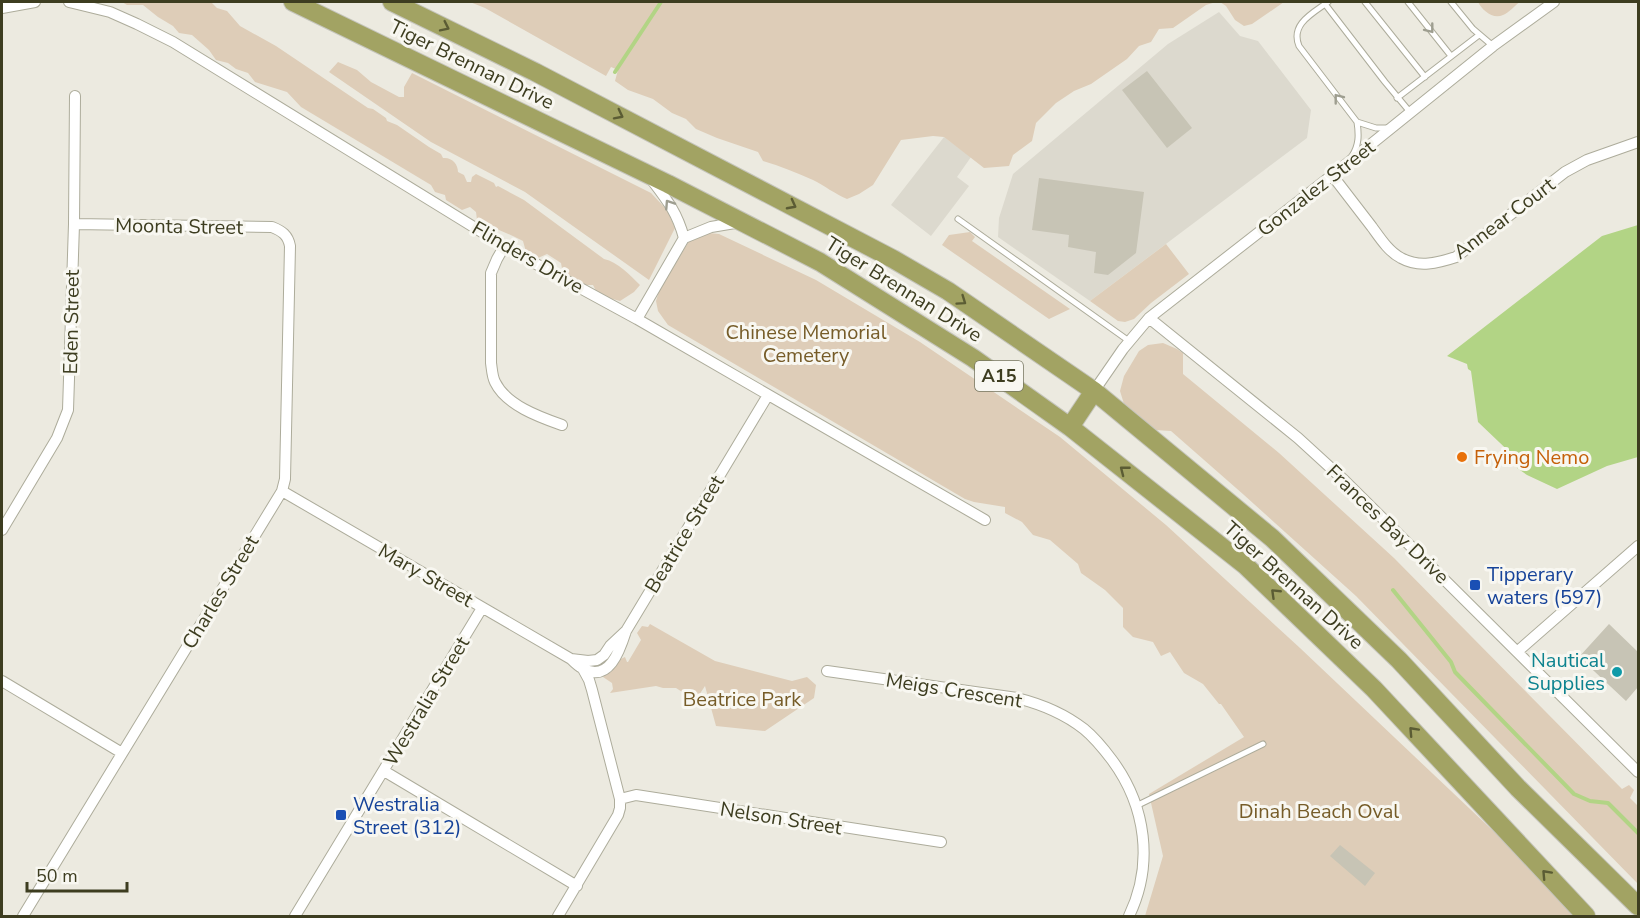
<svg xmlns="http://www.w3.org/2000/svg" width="1640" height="918" font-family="'Nunito Sans',sans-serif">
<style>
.built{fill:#dcd9ce}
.green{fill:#decdb8}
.water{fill:#b2d485}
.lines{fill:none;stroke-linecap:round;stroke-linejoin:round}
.stream{stroke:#b2d485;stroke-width:4}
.building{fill:#c7c4b5}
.lane-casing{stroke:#adac9b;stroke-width:7}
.street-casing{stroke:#adac9b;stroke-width:12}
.primary-casing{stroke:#c5c5bc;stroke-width:20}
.lane{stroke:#fff;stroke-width:5}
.street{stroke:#fff;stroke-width:10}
.primary{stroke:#a2a363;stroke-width:18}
.oneway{stroke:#5b5c34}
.oneway2{stroke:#9e9e90}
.food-dot{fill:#e8710a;stroke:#f8f7f1;stroke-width:2}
.transit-dot{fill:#1a4fb4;stroke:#f8f7f1;stroke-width:2}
.culture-dot{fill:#0f9aa8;stroke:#f8f7f1;stroke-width:2}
.labels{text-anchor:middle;stroke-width:6;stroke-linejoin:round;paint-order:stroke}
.shield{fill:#f8f7f1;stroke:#75755f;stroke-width:1.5}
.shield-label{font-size:18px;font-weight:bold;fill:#3d3d20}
.street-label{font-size:20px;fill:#3d3d20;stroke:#f8f7f1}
.park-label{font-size:20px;fill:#765c28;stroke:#f8f7f1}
.food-label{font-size:20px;fill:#c56008;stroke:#f8f7f1;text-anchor:start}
.transit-label{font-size:20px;fill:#164399;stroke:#f8f7f1;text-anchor:start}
.culture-label{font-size:20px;fill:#0d838f;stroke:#f8f7f1;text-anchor:end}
</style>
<rect width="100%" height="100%" fill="#eceae0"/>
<path class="built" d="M1219,12L1240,36L1258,41L1311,110L1307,138L1090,301L998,237L999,218L1013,174L1168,44Z
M944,137L971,157L957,177L969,186L931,236L891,205Z"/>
<path class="green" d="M122,2H211L217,8L227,11L240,26L276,46L368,108L373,109L386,118L387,121L397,125L429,147L441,154L443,158C452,157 458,164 458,172L464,175L467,182H471L472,177L476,174L494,183L496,187L498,186L524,200L604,259C618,262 630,275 640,285L634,292L620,301L598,295L593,285H577L563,274L561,263L547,254L538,258L526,252L523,241C508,233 493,228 477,220L476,212L470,207L462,210L446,200L445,195L435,192L431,185L301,107L287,92L255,82L248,73L236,69L228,63L216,60L209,50L192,35L179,33L173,26L158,17L143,5H127Z
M470,2H1216L1206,5L1173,28L1159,29L1151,42L1139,46L1127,59L1091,84L1074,91L1056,103L1036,123L1032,141L1013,155L1009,166L984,168L944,137L933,136L901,140L873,185L859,194L847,199C835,194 825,186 813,180C797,173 780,166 763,161L758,152L717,138L696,129L686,119L672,113L653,99L628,90L615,81L618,70L611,67L606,76L485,8Z
M1220,2H1284L1252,24L1244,26L1235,20L1226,6Z
M1478,2H1520C1515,5 1509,13 1503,15C1493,20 1482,10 1478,2Z
M338,62L357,70L371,82L399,97H404V87L412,73L651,193L667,210L675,228L649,280L525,192L431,142L329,72Z
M970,232L975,237L972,241L1070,309L1049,319L942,245L949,235Z
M709,233L719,234L816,280L920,342L1060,437L1166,525L1300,648L1583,916H1145L1163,856L1149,794L1244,737L1221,704H1219L1203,684L1184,673L1170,652L1161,656L1153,642L1133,637L1123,627V608L1105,590L1081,573L1078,564L1050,540L1033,535L1022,522L1005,513V507L974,502L965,499L668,325L658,311L656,301L659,291L689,241Z
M1166,244L1189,274L1151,303L1134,319L1125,322L1118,321L1090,301Z
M1163,343L1177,349L1183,353V374L1279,453L1394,558L1622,789L1629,785L1634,790L1630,798L1638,806V884L1356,596L1244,495L1171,431L1155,430L1131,411L1124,404L1120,391L1124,376L1139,351L1148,345Z
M650,624L715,661L792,681L807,677L816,685L814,698L765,731L716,726L705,686L699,695L690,697L676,688H663L656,686L610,693L613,689L612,683L603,677L608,665L625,657L627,662H628L641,640L637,633L642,626L648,627Z"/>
<path class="water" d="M1638,225V457L1607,466L1557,489L1527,475L1517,468L1520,462L1478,422L1471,371L1468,369L1467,364L1447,356L1602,236Z"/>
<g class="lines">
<path class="stream" d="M615,72L661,2
M1393,590L1451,662L1455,672L1574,794L1590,801L1608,803L1638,833"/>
</g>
<path class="building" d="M1147,71L1192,128L1167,148L1122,90Z
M1039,178L1144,192L1136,253L1108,275L1094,273L1096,252L1068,247L1069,235L1032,230Z
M1609,624L1638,652V687L1626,701L1579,657Z
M1340,845L1375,873L1365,886L1330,856Z"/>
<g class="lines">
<g class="lane-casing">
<path id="lane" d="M1328,2C1313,13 1290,24 1299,46L1357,122C1359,135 1359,145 1352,156
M1365,2L1425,77
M1408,2L1451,56
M1451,2L1473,29L1493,46
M1325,4L1385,82L1410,112
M1397,98L1479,35
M1357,122L1376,128H1387
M958,219L1129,341
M1136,806L1263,744"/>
</g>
<g class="street-casing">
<path id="street" d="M69,2L110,12L137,24L173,42L516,253L637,319L985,520
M2,8L35,2
M1332,175C1345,192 1359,210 1372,227C1380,238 1389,252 1401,258C1419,268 1438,263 1456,257L1565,172L1587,160L1638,142
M651,179C667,200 677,212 684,238
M505,245L497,259L491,273V363C492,369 492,376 495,382C506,405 539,417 562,425
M1149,318L1298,438L1345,481L1638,772
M637,319L684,238L711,227L741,222
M1094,391L1123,349L1149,318L1344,166L1493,46L1554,2
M282,491L571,659C574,662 578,666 582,668C609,684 620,650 626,631L768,395
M2,530L57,438L68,410L74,224L75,96
M1518,651L1638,546
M571,659L588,661L597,660L604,655L610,646L626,631
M827,671L1017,698C1041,704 1065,714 1084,729C1095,738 1103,748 1112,760C1146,806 1154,864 1129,916
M2,681L122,753
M384,771L577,886
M620,799L636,795L941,842
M23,916L282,491L285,479L290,246C288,235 282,231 272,227L74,224
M295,916L482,608
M558,916L618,815L620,808V799L592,690L589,680L583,669"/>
</g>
<g class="primary-casing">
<path id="primary" d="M293,2L668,184L820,262L973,358L1070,427L1246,566L1374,689L1586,916
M392,2L535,72L893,259L948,291L1094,391L1272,538L1399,660L1518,788L1638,906
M1070,427L1094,391"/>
</g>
<use href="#lane" class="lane"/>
<use href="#street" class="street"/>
<use href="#primary" class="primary"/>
</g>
<defs><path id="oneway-chevron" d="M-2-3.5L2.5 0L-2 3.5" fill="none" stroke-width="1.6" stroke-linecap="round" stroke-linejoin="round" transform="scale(1.5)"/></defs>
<g class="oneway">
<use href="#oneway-chevron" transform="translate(445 27) rotate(26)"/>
<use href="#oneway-chevron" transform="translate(619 115) rotate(27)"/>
<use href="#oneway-chevron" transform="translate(792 205) rotate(28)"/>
<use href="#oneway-chevron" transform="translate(962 301) rotate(35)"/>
<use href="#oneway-chevron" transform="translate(1124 470) rotate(-142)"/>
<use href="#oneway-chevron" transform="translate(1275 593) rotate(-136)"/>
<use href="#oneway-chevron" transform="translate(1413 731) rotate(-133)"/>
<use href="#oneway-chevron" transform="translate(1546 874) rotate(-133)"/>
</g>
<g class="oneway2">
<use href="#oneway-chevron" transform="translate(1430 29) rotate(52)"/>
<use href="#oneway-chevron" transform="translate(1338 98) rotate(-128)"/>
<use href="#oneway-chevron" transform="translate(669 204) rotate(-123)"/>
</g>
<circle class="food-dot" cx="1462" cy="457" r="6"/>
<g class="transit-dot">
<rect x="1469" y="579" width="12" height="12" rx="3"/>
<rect x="335" y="809" width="12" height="12" rx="3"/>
</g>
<circle class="culture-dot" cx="1617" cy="672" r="6"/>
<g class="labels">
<rect class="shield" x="975" y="361" width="48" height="30" rx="4.5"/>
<g class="shield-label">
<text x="999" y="382">A15</text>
</g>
<g class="street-label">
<text transform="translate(472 64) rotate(26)" y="7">Tiger Brennan Drive</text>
<text transform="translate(1316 188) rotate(-38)" y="7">Gonzalez Street</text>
<text transform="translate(1504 218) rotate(-37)" y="7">Annear Court</text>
<text transform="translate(179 226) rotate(1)" y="7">Moonta Street</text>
<text transform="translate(528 257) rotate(30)" y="7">Flinders Drive</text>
<text transform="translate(904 289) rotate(32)" y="7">Tiger Brennan Drive</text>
<text transform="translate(71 322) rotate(-89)" y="7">Eden Street</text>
<text transform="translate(1388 524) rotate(44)" y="7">Frances Bay Drive</text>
<text transform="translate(684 534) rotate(-59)" y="7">Beatrice Street</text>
<text transform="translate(426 575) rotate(30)" y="7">Mary Street</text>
<text transform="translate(1294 585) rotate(42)" y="7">Tiger Brennan Drive</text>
<text transform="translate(220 592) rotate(-59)" y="7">Charles Street</text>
<text transform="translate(954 690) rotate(9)" y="7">Meigs Crescent</text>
<text transform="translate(426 701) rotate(-59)" y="7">Westralia Street</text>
<text transform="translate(781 818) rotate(9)" y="7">Nelson Street</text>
</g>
<g class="park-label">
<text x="806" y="339">Chinese Memorial<tspan x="806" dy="23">Cemetery</tspan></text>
<text x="742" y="706">Beatrice Park</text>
<text x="1319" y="818">Dinah Beach Oval</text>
</g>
<g class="food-label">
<text x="1474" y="464">Frying Nemo</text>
</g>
<g class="transit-label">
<text x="1487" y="581">Tipperary<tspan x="1487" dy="23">waters (597)</tspan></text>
<text x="353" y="811">Westralia<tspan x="353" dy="23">Street (312)</tspan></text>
</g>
<g class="culture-label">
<text x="1605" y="667">Nautical<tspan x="1605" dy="23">Supplies</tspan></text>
</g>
</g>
<rect width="1640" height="918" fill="none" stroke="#3d3d20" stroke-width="6"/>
<path d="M27 882v9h100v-9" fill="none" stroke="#3d3d20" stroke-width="3"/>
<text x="36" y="882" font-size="18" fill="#3d3d20" stroke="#f8f7f1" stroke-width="4.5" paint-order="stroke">50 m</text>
</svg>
